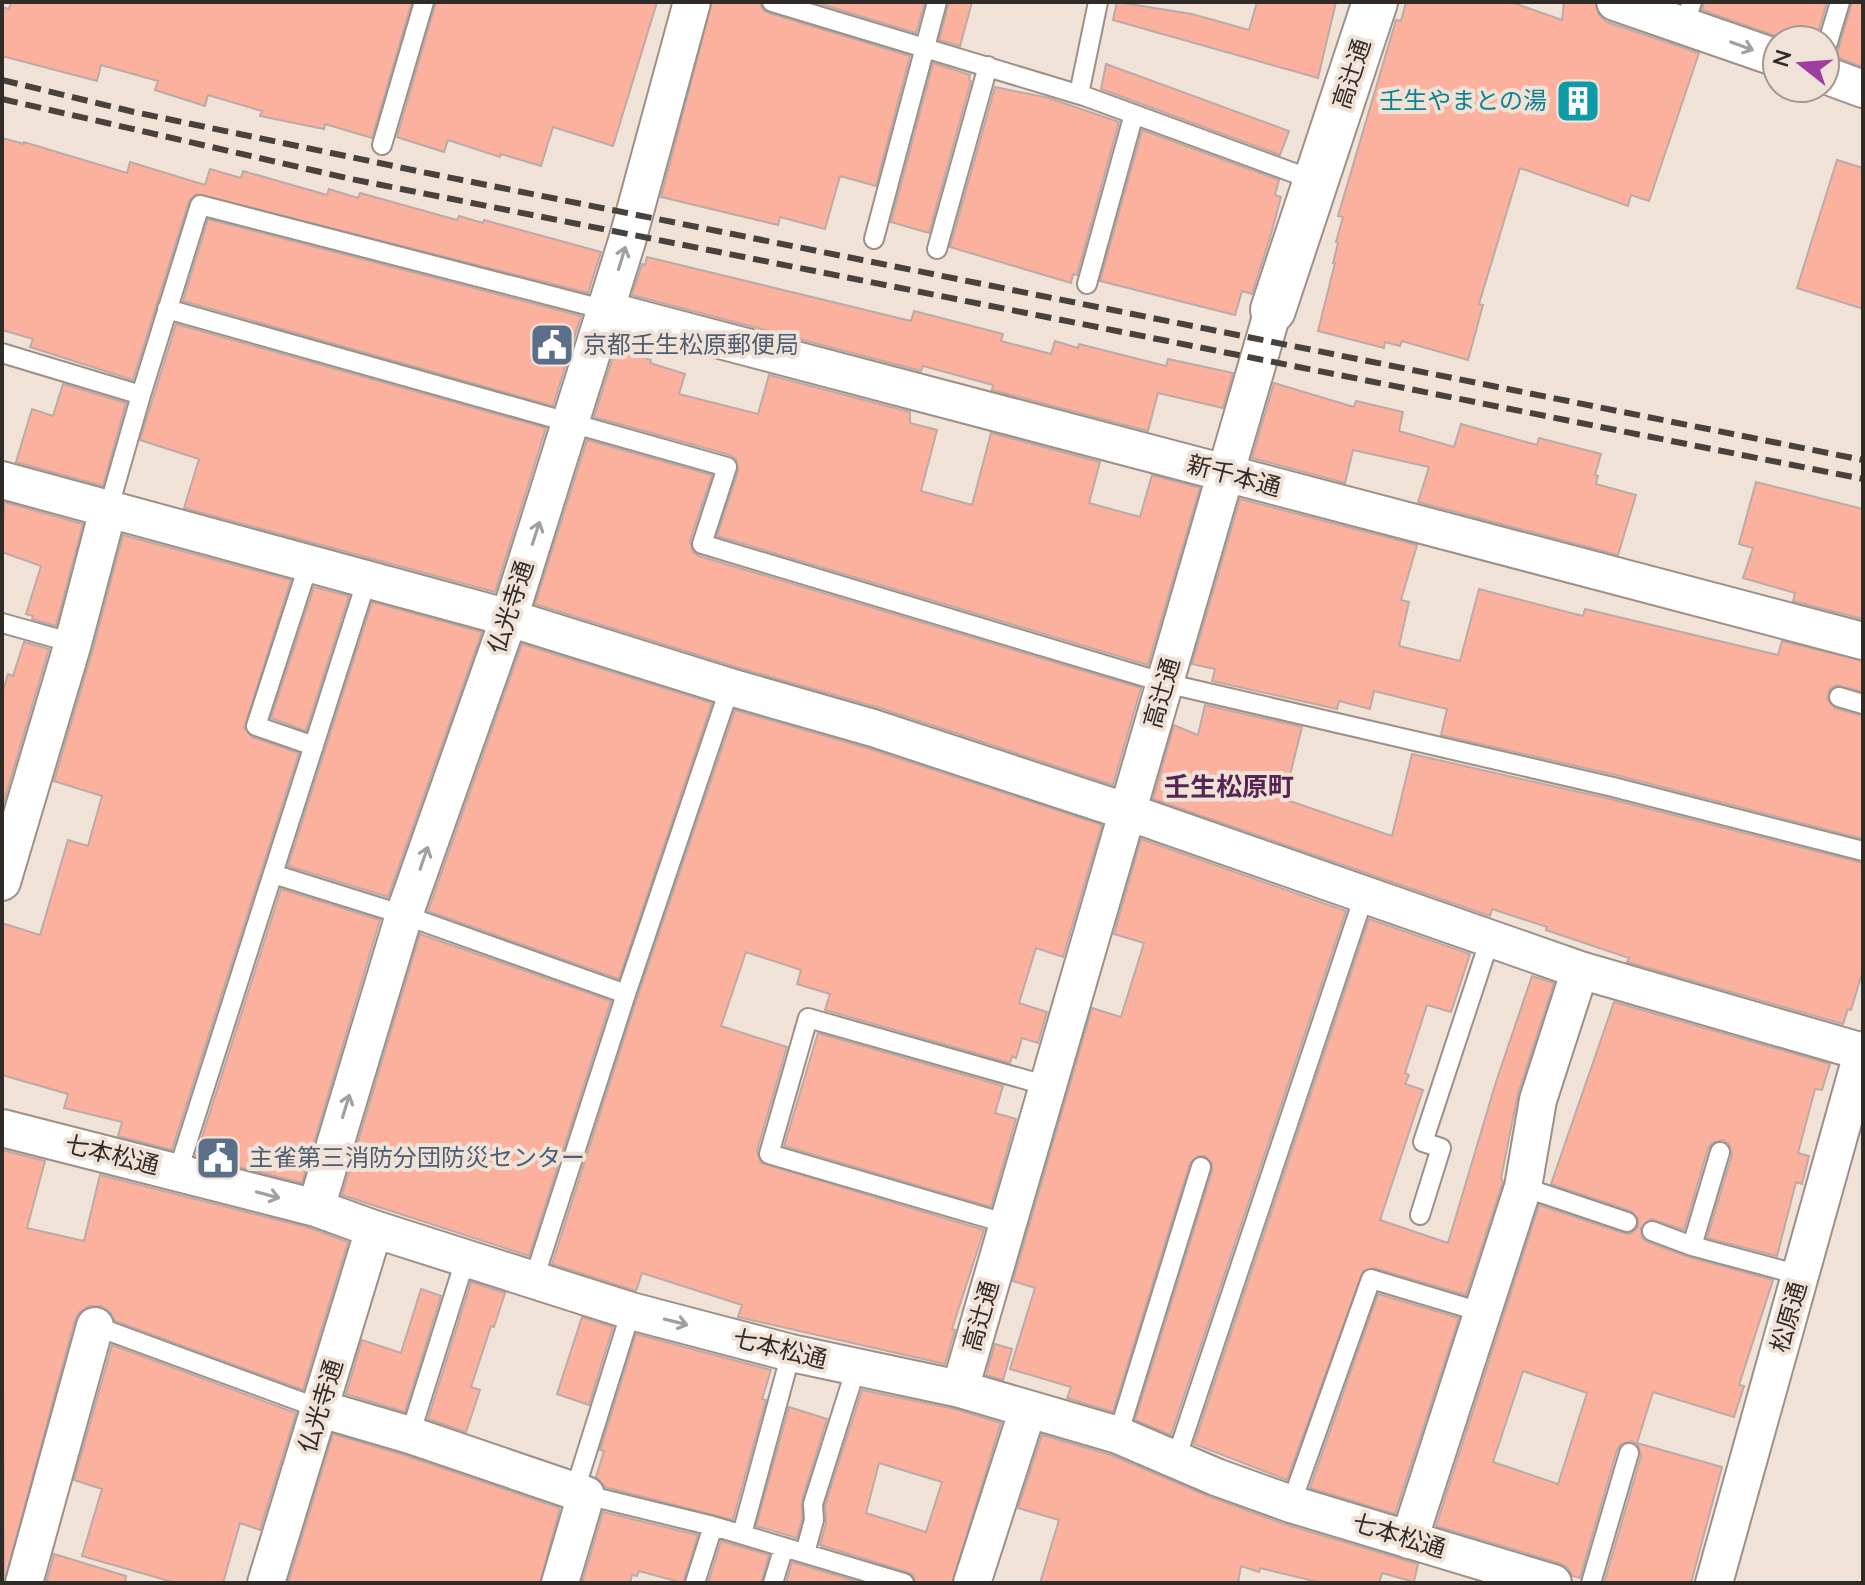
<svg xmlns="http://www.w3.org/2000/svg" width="1865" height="1585" font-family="Mulish,'Noto Sans JP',sans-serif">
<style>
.building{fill:#fcb09e;stroke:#bcaaa6;stroke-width:2;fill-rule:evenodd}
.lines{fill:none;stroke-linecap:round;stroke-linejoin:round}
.service-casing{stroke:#9e9087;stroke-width:22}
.minor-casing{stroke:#9e9087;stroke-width:40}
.tertiary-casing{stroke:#9e9087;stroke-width:48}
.service{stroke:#fff;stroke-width:18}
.minor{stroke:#fff;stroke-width:36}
.tertiary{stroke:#fff;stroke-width:44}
.rail{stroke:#48413c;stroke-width:6;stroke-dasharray:16 8;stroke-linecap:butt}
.oneway{stroke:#a2a09e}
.labels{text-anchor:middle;stroke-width:8;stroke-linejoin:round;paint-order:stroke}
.street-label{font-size:24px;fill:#312b27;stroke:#f1e2d8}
.culture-label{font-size:24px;fill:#0d838f;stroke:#f1e2d8;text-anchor:end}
.service-label{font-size:24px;fill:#4e5e75;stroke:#f1e2d8;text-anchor:start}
.neighbourhood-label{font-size:26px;font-weight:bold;fill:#552556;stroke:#f1e2d8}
</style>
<rect width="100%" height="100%" fill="#f1e2d8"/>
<path class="building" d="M11,2H412L372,138L325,124L324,129L260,116L262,111L208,95L205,106L155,90L158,81L101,65L97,81L2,56V7L9,9Z
M436,2H657L613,146L553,127L541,166L501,154L500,157L448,140L444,152L397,137Z
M712,2H760L763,10L769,13L910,56L876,186L840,176L825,229L780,217L778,225L661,197Z
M814,2H925L916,33Z
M949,2H972L960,46L939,40Z
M1117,2L1192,14L1249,30L1257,2H1336L1318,78L1113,20Z
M1406,2H1511L1562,20L1564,2H1595L1599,15L1607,22L1699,53L1649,201L1631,195L1628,206L1520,168L1479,304L1483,305L1468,360L1402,341L1400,346L1385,342L1384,348L1318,331L1335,263H1333L1338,243L1336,242L1343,217L1338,216L1396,20L1401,21Z
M1704,2H1827L1816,40H1787L1702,10Z
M1852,2H1863V67L1836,57Z
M933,63L970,75L969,80L971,81L929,233L891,222Z
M1106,64L1289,131L1280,155L1101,89Z
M995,87L1049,98L1119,122L1077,275L1073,274L1071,283L950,247Z
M1142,130L1279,180L1275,195L1281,197L1270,238L1252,294L1242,291L1235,315L1100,281Z
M2,138L24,144V142L127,173L130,162L205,185L210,169L241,178L243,171L327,195L329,189L358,198L360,193L457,220L459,216L483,223L484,220L601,252L588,293L196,194L189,201L133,380L30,347L33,339L2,330Z
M1837,160L1863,168V309L1797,288Z
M208,219L581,316L553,406L183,301Z
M647,257L911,321L914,311L1003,334L1001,341L1051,354L1055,341L1078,348L1079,344L1166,366L1168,359L1233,373L1223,408L1158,393L1148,431L992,390L993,385L923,366L921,371L632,295L642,264L645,265Z
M176,324L546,428L495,592L184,508L199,459L140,440Z
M616,347L651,360L650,363L685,374L679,394L758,414L769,375L910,412V423L937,430L921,491L972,505L991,433L1100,462L1089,503L1140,517L1152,475L1200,488L1148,665L717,536L738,471L736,459L730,455L594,417Z
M1274,383L1354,407L1356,401L1403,412L1399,431L1454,447L1461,424L1537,445L1539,438L1601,454L1595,475L1598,476L1596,484L1636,495L1618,555L1418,502L1429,467L1353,450L1345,483L1252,458Z
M63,384L126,403L103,486L16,462L32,409L53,416Z
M587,440L712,475L690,541L693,552L699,556L1141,688L1113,785L880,708L736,667L535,604Z
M1756,482L1863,509V619L1793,601L1795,593L1743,578L1753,548L1739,544Z
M1240,499L1417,545L1401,600L1409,602L1399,646L1460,661L1479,589L1583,616L1585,609L1778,655L1782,641L1863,661V692L1837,685L1830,689L1827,699L1835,708L1863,716V839L1616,775L1441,735L1447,709L1374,691L1370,709L1339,701L1337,709L1212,681L1215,669L1192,664Z
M4,502L83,524L56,626L32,619L33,616L26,614L41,566L2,552Z
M123,535L291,580L244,728L252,737L299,753L172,1150L118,1136L122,1122L64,1108L68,1094L2,1075V923L40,935L68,840L88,846L102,796L54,781L93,649Z
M314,587L349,596L306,731L271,718Z
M372,602L482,632L388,897L288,866Z
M24,642L49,649L2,808V694L8,674L13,676Z
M522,644L712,703L619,979L428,911Z
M1205,705L1302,727L1284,799L1392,836L1412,754L1610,799L1863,863V970L1851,1010L1848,1009L1843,1024L1627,962L1629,958L1546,930L1547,927L1492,909L1490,916L1153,799L1174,725L1198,735Z
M735,710L867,748L1102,825L1063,957L1036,948L1019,1003L1047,1012L1038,1043L1022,1038L1016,1058L1012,1056L1010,1063L825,1010L830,994L797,984L801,970L746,952L721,1026L787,1047L757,1151L761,1163L984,1230L952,1329L955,1330L945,1364L738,1317L742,1305L642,1273L636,1291L552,1264L637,998Z
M1141,839L1346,911L1171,1435L1135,1420L1212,1171V1164L1205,1156H1198L1190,1163L1113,1412L1067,1398L1071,1387L1010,1369L1035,1288L1013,1281L1092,1008L1121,1017L1144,943L1114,934Z
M281,889L380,920L302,1183L196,1156Z
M1369,919L1470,954L1451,1012L1427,1005L1405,1073L1409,1075L1405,1084L1423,1090L1380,1220L1448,1243L1496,1082L1532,976L1554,983L1518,1094L1501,1178L1503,1182L1466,1295L1374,1268L1363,1271L1287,1480L1194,1444Z
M420,934L611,1001L529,1256L342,1195Z
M1614,1002L1830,1064L1822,1090L1815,1089L1798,1153L1809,1156L1802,1184L1796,1182L1777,1256L1707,1238L1732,1155L1729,1144L1723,1140L1712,1143L1708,1149L1684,1230L1651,1219L1641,1228L1642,1238L1648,1242L1689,1257L1773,1280L1739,1385L1744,1386L1734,1417L1653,1392L1637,1443L1722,1467L1691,1583H1604L1641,1456L1638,1445L1632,1441L1621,1444L1617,1450L1580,1578L1572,1576L1568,1568L1559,1563L1436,1526L1539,1205L1623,1233L1630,1234L1638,1227V1219L1631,1211L1551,1184ZM1523,1371L1587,1393L1558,1484L1493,1462Z
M818,1033L1003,1086L995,1113L1016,1119L991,1207L784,1146Z
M2,1150L45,1161L27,1228L84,1241L100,1175L310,1228L348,1242L303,1390L115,1321L110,1312L101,1306H89L80,1312L75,1320L4,1583Z
M471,1282L505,1293L494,1327L491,1326L471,1387L480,1390L466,1432L428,1419Z
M421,1289L441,1296L405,1412L346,1394L362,1340L401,1353Z
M1378,1294L1459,1318L1395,1514L1310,1488Z
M582,1317L613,1327L589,1405L557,1394Z
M636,1334L771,1370L762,1399L766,1400L733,1520L605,1487L596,1477L604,1451L600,1450Z
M995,1344L1012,1349L1003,1380L986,1375Z
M112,1345L296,1413L260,1530L240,1523L223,1583H176L82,1556L102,1489L74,1480Z
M862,1390L955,1409L1001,1423L952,1583H916L913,1575L907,1572L820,1545L826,1523L825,1505ZM879,1463L942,1482L926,1532L866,1513Z
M789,1407L827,1419L802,1500V1519L797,1538L756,1526Z
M333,1434L404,1455L560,1508L540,1583H288Z
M1042,1435L1111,1455L1208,1496L1284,1524L1418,1564L1414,1582L1382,1573L1379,1583H1322L1260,1568L1259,1572L1241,1566L1238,1583H1040L1059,1520L1018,1508Z
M603,1512L698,1535L683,1583L639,1571L637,1576L632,1575L630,1583H582Z
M721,1541L769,1555L761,1583H708Z
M54,1554L126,1576L125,1583H46Z
M792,1562L862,1583H786Z"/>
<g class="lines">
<g class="service-casing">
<path id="service" d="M772,2L1087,97L1316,181
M1684,26L1692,2
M1825,52L1840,2
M1079,94L1098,2
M382,145L424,2
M874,239L937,2
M937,249L988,66
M1087,284L1134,114
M167,309L727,467L702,544L1165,683L1613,787L1863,851
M2,353L141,395L200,205L606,310
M108,510L141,395
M309,563L256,726L314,746
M2,623L73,643
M1839,697L1863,704
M273,874L404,915L626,994
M178,1171L367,579
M1523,1187L1627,1222
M1420,1215L1441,1148L1423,1142L1490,939
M1008,1224L769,1154L808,1018L1048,1086
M1652,1231L1692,1246L1800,1275
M1692,1246L1720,1152
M534,1279L626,994L730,687
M95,1326L321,1409
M410,1435L466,1257
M1118,1435L1201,1167
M1176,1459L1365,893
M575,1490L631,1311
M586,1495L713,1526L904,1583
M1291,1504L1371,1279L1481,1312
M742,1534L791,1353
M805,1553L814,1520L813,1504L856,1368
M695,1583L713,1526
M773,1583L784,1547
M1591,1583L1629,1453"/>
</g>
<g class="minor-casing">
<path id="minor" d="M1615,2L1777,58
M1825,75L1863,89
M606,310L1863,641
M2,480L509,618L730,687L873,728L1128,812L1580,970L1863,1052
M2,882L73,643L108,510
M2,1128L316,1208L374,1229L631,1311L791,1353L960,1389L1118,1435L1216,1477L1291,1504L1553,1583
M316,1208L404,915L509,618L627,241L692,2
M960,1389L1273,310
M321,1409L410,1435L586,1495L560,1583
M1409,1540L1523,1187L1538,1100L1580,970
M24,1583L95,1326
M266,1583L374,1229
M972,1583L1028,1409
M1714,1583L1863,1050"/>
</g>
<g class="tertiary-casing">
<path id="tertiary" d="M1273,310L1375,2"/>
</g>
<use href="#service" class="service"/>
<use href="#minor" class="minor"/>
<use href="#tertiary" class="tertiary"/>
<path class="rail" d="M2,80L134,112L432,174L1863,460
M2,99L351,179L1863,479"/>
</g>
<defs><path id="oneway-shaft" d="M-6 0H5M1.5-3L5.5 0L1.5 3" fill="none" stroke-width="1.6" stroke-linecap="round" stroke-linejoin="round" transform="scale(2)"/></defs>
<g class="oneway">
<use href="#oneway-shaft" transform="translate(1742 46) rotate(20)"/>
<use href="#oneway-shaft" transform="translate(622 258) rotate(-73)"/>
<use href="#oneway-shaft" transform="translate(536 533) rotate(-72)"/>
<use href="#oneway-shaft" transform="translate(424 858) rotate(-71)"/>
<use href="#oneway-shaft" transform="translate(346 1106) rotate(-73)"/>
<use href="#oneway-shaft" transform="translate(268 1195) rotate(15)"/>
<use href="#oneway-shaft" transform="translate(676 1322) rotate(14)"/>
</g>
<defs>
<g id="building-square" transform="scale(2.3)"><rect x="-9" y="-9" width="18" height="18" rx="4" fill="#0f9aa8" stroke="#f1e2d8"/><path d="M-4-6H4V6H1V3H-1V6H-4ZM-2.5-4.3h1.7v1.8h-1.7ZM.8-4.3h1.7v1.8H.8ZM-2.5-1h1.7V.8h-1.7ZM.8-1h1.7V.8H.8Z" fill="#fff"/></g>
<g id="civic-square" transform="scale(2.3)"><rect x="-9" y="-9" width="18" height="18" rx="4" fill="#5c6f8a" stroke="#f1e2d8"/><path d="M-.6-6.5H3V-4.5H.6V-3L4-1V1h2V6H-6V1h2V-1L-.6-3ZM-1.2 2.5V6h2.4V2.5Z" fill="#fff"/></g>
</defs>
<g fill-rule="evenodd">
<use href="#building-square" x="1578" y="101"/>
<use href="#civic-square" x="552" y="345"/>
<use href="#civic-square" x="218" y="1158"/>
</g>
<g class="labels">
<g class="street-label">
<text transform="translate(1352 74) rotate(-72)" y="8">高辻通</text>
<text transform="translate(1234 476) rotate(15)" y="8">新千本通</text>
<text transform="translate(511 607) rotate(-72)" y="8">仏光寺通</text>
<text transform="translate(1162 693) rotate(-74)" y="8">高辻通</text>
<text transform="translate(112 1155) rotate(14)" y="8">七本松通</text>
<text transform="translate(981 1316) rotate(-74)" y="8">高辻通</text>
<text transform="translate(1789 1317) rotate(-74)" y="8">松原通</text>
<text transform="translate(780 1349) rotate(14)" y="8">七本松通</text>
<text transform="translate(321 1406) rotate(-73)" y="8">仏光寺通</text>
<text transform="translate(1399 1536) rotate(17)" y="8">七本松通</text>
</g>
<g class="culture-label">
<text x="1547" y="109">壬生やまとの湯</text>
</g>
<g class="service-label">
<text x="583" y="353">京都壬生松原郵便局</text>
<text x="249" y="1166">主雀第三消防分団防災センター</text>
</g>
<g class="neighbourhood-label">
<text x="1229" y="796">壬生松原町</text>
</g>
</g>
<rect width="1865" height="1585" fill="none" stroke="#312b27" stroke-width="8"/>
<g transform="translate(1801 64) rotate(287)"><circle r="38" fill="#f1e2d8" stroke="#a49991" stroke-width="2"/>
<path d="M0-6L14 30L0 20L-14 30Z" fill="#a03da3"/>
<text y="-12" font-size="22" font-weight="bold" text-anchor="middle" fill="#312b27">N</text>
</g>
</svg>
